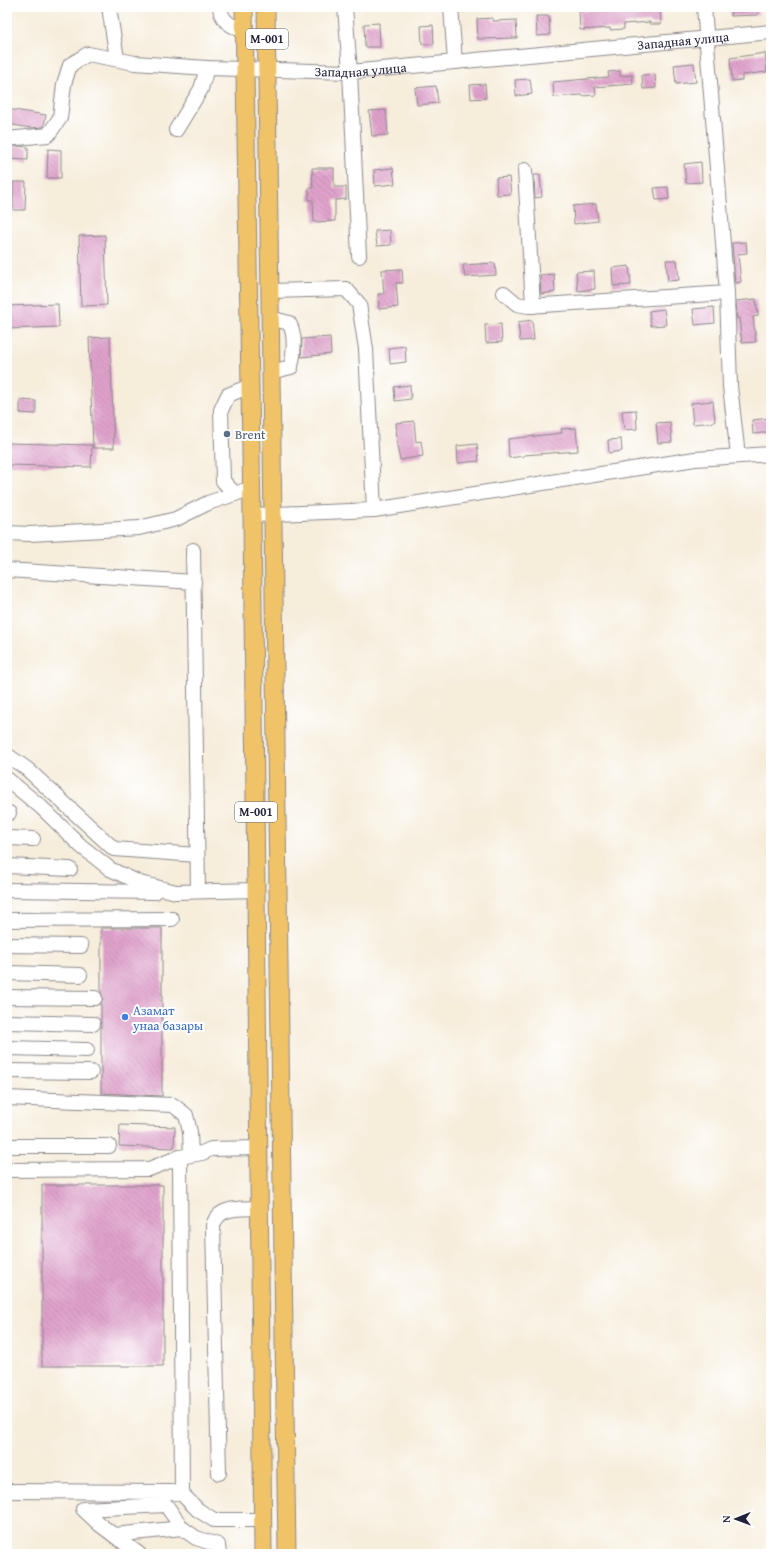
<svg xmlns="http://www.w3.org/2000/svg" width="778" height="1561" font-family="'Gentium Book Plus',serif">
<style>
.building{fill:url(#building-back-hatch)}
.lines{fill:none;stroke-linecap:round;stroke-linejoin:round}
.minor-casing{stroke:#8c888b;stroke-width:16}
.major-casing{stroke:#8c888b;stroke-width:19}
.minor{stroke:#fff;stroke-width:14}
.major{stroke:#f0c369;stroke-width:17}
.service-dot{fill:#5c6f8a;stroke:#fff;stroke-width:1.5}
.shop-dot{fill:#3f7fe0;stroke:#fff;stroke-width:1.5}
.labels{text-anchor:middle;stroke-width:4;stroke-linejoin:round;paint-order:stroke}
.shield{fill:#fff;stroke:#646476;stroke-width:1}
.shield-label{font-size:12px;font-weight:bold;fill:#22223b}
.street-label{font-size:13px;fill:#22223b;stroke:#fff}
.service-label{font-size:13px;fill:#4e5e75;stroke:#fff;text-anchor:start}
.shop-label{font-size:13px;fill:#366cbe;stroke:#fff;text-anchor:start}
</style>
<defs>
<pattern id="building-back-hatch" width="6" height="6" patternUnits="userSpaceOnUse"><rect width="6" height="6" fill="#dfa1cb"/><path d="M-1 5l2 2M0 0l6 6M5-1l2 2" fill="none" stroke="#bf8aaf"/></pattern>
</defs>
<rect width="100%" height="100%" fill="#fff"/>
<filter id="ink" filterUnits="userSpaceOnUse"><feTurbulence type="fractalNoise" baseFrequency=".025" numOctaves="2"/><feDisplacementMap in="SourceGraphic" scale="8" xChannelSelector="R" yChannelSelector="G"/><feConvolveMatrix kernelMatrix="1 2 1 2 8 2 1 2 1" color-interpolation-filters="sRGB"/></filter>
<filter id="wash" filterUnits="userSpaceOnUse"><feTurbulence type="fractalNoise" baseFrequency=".012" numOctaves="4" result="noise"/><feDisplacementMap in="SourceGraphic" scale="16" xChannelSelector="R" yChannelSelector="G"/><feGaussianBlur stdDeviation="0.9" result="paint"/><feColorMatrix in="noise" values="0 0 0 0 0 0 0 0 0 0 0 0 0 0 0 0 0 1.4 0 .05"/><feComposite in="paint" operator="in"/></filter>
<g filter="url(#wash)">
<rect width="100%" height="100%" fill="#f6eddb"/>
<g id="blocks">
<path class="building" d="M609,7H660L661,24H650V22L624,24V29L610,30V28L580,30L579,11L609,9Z
M730,7H758V15L731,16Z
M536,16H549L550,35L537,36Z
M493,18V21L516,20L517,38L478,39L477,19Z
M379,23L380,47H365L364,24Z
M433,25L434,44H422L421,26Z
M765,53L767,72L742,75V80L732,81L730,58Z
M694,63L696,82L676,84L674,65Z
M620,71V76L632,75L633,84L595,87L596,95L582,96V95L554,97L553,82L609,77L608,72Z
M655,74L656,88L643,89L642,75Z
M530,79L532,94L516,96L515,80Z
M485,84L486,98L471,99L470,85Z
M436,86L438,103L417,105L415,88Z
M7,109L46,115L44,125L43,127L31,128L7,124Z
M386,110L388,135L372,136L369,111Z
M19,146L28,147V160L7,159V147Z
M48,149L61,150V178H47Z
M701,162L702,182L686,183L684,164Z
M312,168H334V187H346V199L335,200V221L314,222L313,200H309V188H313Z
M393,168L395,184L375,186L374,170Z
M534,175H540L542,197L535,198Z
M509,177L511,194L497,195L496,178Z
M13,182H26L25,210H13Z
M668,187L669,199L656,200L654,188Z
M596,204L598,221L574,224L573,206Z
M390,230L391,245L377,246L375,231Z
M105,235L107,305L81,306L79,236Z
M746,242L747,253L738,254L741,282L735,283L732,243Z
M666,260H677L679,280L668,281Z
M495,263L496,275L465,277L463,265Z
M629,266L631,285L613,286L612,268Z
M402,269L403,283H396L398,307L379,309L378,294H384L382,270Z
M594,271L595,289L578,291L576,272Z
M554,274L555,292L541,294L540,275Z
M756,299L758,316L753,317L756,342L742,343L739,318L737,319L736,301Z
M58,304L59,327L7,329V306Z
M714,307L715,323L695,325L693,309Z
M664,309L666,325L651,326L649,311Z
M532,320L534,340L520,341L518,322Z
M501,324L502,342L486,343L485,325Z
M110,337L114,448H93L89,338Z
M330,337L331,354L301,357L302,339Z
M405,346L406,362L390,364L389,348Z
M410,385L411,399L395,401L394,387Z
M20,400L36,401V414L20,413Z
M713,401L715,422L693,424L691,403Z
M636,410L637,429L624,430L622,411Z
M771,418V432L753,434L752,420Z
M414,421L416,442L421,441L423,456L400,460L397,446L396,423Z
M670,422L672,442L658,443L656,423Z
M576,428L578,451L524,455V456L509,458L508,439L562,433L561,429Z
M621,439L622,451L609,453L608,440Z
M7,443L92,445L91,467L7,465Z
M477,444L479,461L458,463L457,446Z
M101,928H162V1096L101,1093V1004L103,998L101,992Z
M120,1125L175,1127L174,1148L119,1146Z
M42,1185H163V1366H42Z"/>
</g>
</g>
<g filter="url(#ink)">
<use href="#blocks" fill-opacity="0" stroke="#8c888b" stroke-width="1"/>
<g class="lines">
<g class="minor-casing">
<g id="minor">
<path d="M109,7L117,59"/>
<path d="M220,7C221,22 232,26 244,31"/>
<path d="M345,7L350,72L359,256"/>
<path d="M451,7L455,62"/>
<path d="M704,7L727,293L730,386L738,456"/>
<path d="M176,130L201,89L207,68"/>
<path id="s1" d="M7,139L48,135L60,118L64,84L70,65L88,54L135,63L207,68L350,72L771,32"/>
<path d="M525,170L533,306"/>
<path d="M270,291L346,289L359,304L366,349L374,510"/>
<path d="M504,293L517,304L528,306L727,293"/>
<path d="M270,318L289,323C296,334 294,354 291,367L271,372"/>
<path d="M235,494L223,481L221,410L228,395L250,386"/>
<path d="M252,515L374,510L695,459L771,454"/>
<path d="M7,533L30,534L139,528L176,519L208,503L252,488"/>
<path d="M193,550L198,891"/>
<path d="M7,570L194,582"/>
<path d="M7,755L27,769L114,849L197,855"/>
<path d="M7,779L41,807L81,846L110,869L140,883L176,892L257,890"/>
<path d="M7,813H9"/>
<path d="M7,838L33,839"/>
<path d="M7,866L70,869"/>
<path d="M7,890L155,892"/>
<path d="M7,920L172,919"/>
<path d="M7,945L81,946"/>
<path d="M7,973L80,975"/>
<path d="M7,997L95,998"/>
<path d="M7,1022L93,1024"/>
<path d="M7,1048L87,1050"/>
<path d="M7,1071L91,1072"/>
<path d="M7,1098L173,1105L186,1115L190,1132L191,1155"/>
<path d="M7,1146H109"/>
<path d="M180,1157L182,1494"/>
<path d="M7,1170L149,1169L180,1157L202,1153L211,1149L260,1148"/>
<path d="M219,1473L213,1226C218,1205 242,1209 260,1208"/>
<path d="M7,1491L171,1492L182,1494L198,1510L214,1520H262"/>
<path d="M114,1535L182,1528"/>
<path d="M139,1554L99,1524L83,1509L166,1505L182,1528L196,1538L218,1545L219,1554"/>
</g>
</g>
<g class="major-casing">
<path id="major" d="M244,7L252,515L263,1554
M266,7L287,1554"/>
</g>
<use href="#minor" class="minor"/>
<use href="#major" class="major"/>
</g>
</g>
<circle class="service-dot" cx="227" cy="434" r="4"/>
<circle class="shop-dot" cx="125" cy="1017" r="4"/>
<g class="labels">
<g class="shield">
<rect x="246" y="29" width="42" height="20" rx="3"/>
<rect x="235" y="802" width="42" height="20" rx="3"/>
</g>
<g class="shield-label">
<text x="267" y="43">M-001</text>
<text x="256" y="816">M-001</text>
</g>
<g class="street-label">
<text dy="5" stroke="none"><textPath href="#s1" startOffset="735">Западная улица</textPath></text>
<text dy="5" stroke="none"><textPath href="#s1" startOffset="411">Западная улица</textPath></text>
</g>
<g class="service-label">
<text x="235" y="439">Brent</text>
</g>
<g class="shop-label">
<text x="133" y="1015">Азамат<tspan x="133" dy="15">унаа базары</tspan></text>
</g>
</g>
<rect width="778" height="1561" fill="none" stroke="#fff" stroke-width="24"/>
<g transform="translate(736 1519) rotate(269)" stroke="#ffffff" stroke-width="3" paint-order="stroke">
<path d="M0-3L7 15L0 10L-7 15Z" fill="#22223b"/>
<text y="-6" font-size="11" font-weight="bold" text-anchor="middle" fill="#22223b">N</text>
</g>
</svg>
